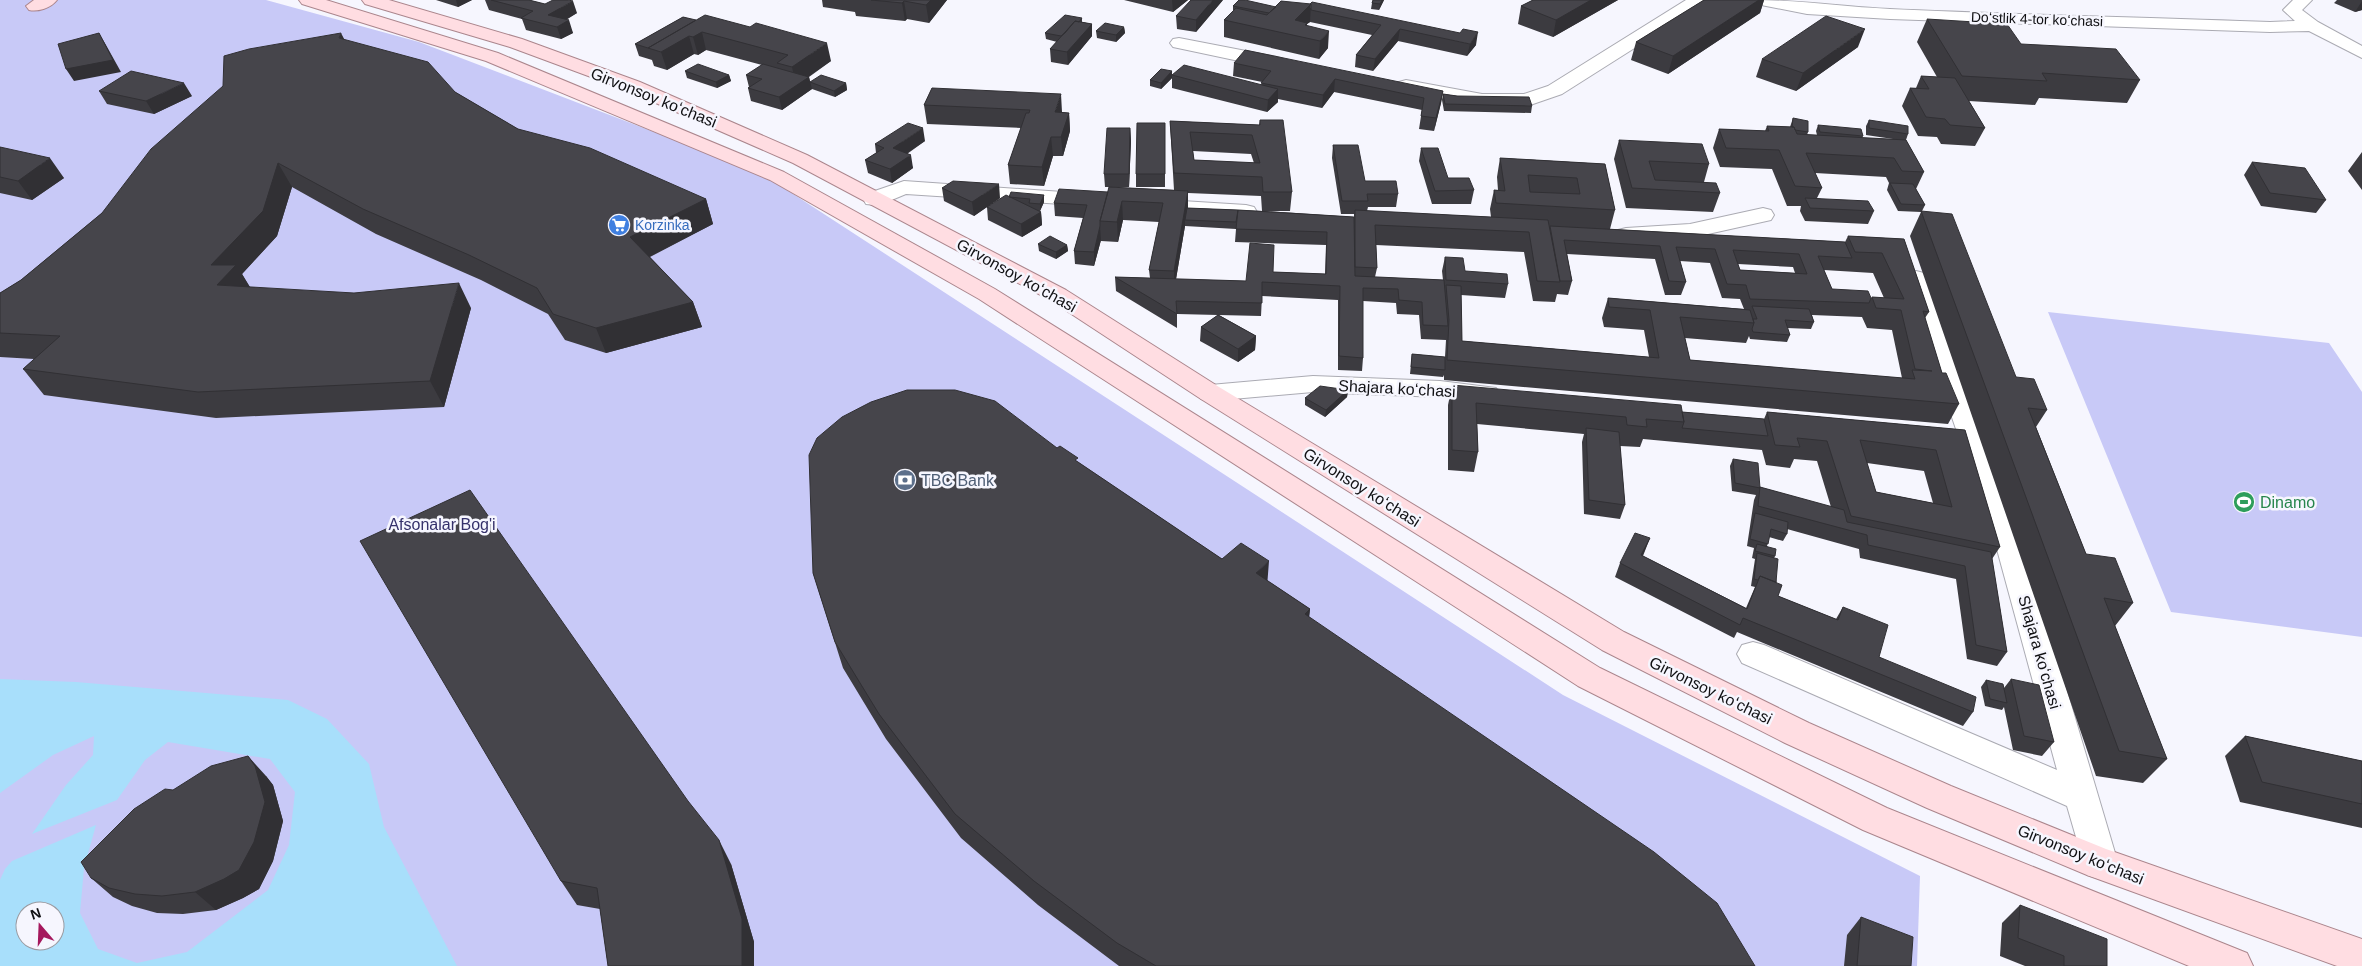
<svg xmlns="http://www.w3.org/2000/svg" width="2362" height="966" font-family="Helvetica,sans-serif">
<style>
.green{fill:#c8c9f7;fill-rule:evenodd}
.water{fill:#a8dffb;fill-rule:evenodd}
.lines{fill:none;stroke-linecap:round;stroke-linejoin:round}
.minor-casing{stroke:#ababb3;stroke-width:2}
.major-casing{stroke:#ab868d;stroke-width:2}
.minor{fill:#fff;fill-rule:evenodd}
.major{fill:#ffdde2;fill-rule:evenodd}
.wall{fill:#3c3b40;fill-rule:evenodd}
.shaded-wall{fill:#313034}
.building{fill:#46454b;stroke:#313034;fill-rule:evenodd}
.labels{text-anchor:middle;stroke-width:5;stroke-linejoin:round;paint-order:stroke}
.far-street-label{font-size:14px;fill:#101013;stroke:#f6f6fe}
.far-shop-label{font-size:14px;fill:#366cbe;stroke:#f6f6fe;text-anchor:start}
.street-label{font-size:16px;fill:#101013;stroke:#f6f6fe}
.service-label{font-size:16px;fill:#4e5e75;stroke:#f6f6fe;text-anchor:start}
.leisure-label{font-size:16px;fill:#27864d;stroke:#f6f6fe;text-anchor:start}
.park-label{font-size:16px;fill:#35316b;stroke:#f6f6fe}
</style>
<rect width="100%" height="100%" fill="#f6f6fe"/>
<path class="green" d="M0,0H266L419,42L761,173L1563,695L1920,876L1917,966H0ZM25,911H55V941H25Z
M2048,312L2329,343L2362,392V637L2171,612Z"/>
<path class="water" d="M0,679L76,682L288,700L327,719L369,764L384,827L457,966H0V880L5,869L12,861L96,825L84,868L80,913L98,949L137,963L187,952L268,890L289,845L295,792L270,759L168,742L145,760L117,800L32,834L66,785L93,755L94,736L53,755L0,793ZM25,911H55V941H25Z"/>
<g class="lines">
<g class="minor-casing">
<path id="minor" d="M1686,0H1707L1704,4L1562,94L1533,104L1482,106L1406,92L1399,90L1397,86L1399,82L1406,80L1482,94H1524L1548,86Z
M1753,0C1799,0 1844,7 1890,9C2016,15 2143,17 2270,22L2295,21L2283,10L2293,0H2312L2302,10L2318,22L2362,46V58L2309,31L2270,32L1890,19L1807,14L1756,4Z
M1179,38L1277,57L1284,59L1286,63L1284,67L1277,69L1173,47L1170,43L1173,39Z
M904,181L1092,194L1100,195L1103,200L1100,205L1092,206L906,194L882,204L874,205L866,204L863,199L866,194Z
M1150,199L1246,205L1254,207L1257,212L1254,217L1246,219L1142,210L1139,205L1142,200Z
M1763,208L1771,210L1774,215L1771,220L1690,238L1626,242L1618,240L1615,235L1618,230L1626,228L1690,224Z
M1916,271L1924,273L1928,278L2023,542L2118,863L2113,875L2100,879L2087,875L2067,806L1742,663L1737,654L1742,645L1753,642L1764,645L2057,770L1995,542L1964,451L1921,445L1917,439L1921,433L1930,430L1957,432L1904,278L1908,273Z
M1313,376L1440,381L1496,388L1500,394L1496,400L1487,402L1440,397L1313,392L1210,401L1201,399L1197,393L1201,387L1210,385Z"/>
</g>
<g class="major-casing">
<path id="major" d="M34,0H57C51,8 38,12 29,10L26,6Z
M299,0H326L498,53L784,172L995,289L1600,668L1887,808L2247,953L2253,966H2189L1863,830L1578,686L979,299L770,180L486,61L302,4Z
M362,0H389L522,39L640,82L807,155L1066,290L1219,387L1624,632L1809,723L1951,786L2106,849L2362,939V966H2337L2087,875L1927,808L1785,743L1602,650L1201,399L1050,300L793,163L626,90L510,47L365,4Z"/>
</g>
<use href="#minor" class="minor"/>
<use href="#major" class="major"/>
</g>
<path class="wall" d="M436,0H472L458,7Z
M485,0H529L577,13L566,20L573,33L561,39L526,30L522,19L489,10Z
M822,0H947L929,23L907,19L905,21L856,16L855,12L823,7Z
M1124,0H1188L1173,12Z
M1223,0L1196,32L1177,29L1176,16Z
M1373,0H1384L1379,10L1371,9L1372,3Z
M1533,0H1618L1553,37L1518,24L1521,6Z
M1704,0H1764L1760,13L1668,74L1631,60L1636,42Z
M2337,0H2362V10L2355,12L2334,3Z
M1281,1L1476,45L1467,56L1398,41L1373,71L1355,67L1356,55L1372,35L1310,22L1307,24V26L1328,48L1319,59L1224,37V20L1233,12V6L1276,7Z
M683,17L831,61L809,77L810,82L846,83L847,90L835,97L812,89L782,110L751,101L748,88L749,87L746,75L762,65L706,50L698,55L694,54L667,70L654,66L652,60L639,56L635,44Z
M1082,18V22L1092,24V36L1068,65L1051,62L1050,49L1057,42L1046,39L1045,33Z
M1927,19L2021,44L2140,80L2127,103L2039,98L2035,105L1969,101L1985,128L1975,146L1941,144L1937,137L1918,136L1902,106L1910,88H1916L1921,76L1937,77L1917,42Z
M1124,27L1125,33L1116,42L1097,38L1096,31Z
M345,40L455,92L518,129L706,199L713,224L650,257L693,302L702,327L606,353L565,340L548,314L481,280L376,234L292,187L277,236L242,274L250,287L471,308L444,407L216,418L44,395L23,369L34,359L0,357V293L21,280L102,213Z
M1858,47L1796,91L1756,77L1762,59Z
M1234,63L1443,91L1441,103L1434,131L1419,129L1422,110L1334,92L1322,108L1278,99V102L1267,112L1172,88V75L1261,85L1262,82L1233,76Z
M685,71L729,75L731,81L717,88L687,78Z
M1172,71V78L1161,89L1150,86V80Z
M932,88L1062,112L1069,113L1070,131L1063,156H1053L1044,186L1010,184L1008,165L1021,128L927,124L924,105Z
M99,91L192,96L154,114L107,104Z
M1443,94L1532,106L1531,113L1444,111L1442,100Z
M1793,118L1808,132L1807,135H1817L1816,131L1818,125L1863,136L1862,138L1893,139L1866,135V126L1869,120L1908,134L1906,140L1924,172L1916,189L1925,205L1922,211L2016,377L2047,410L2036,427L2086,554L2133,603L2115,626L2167,759L2143,783L2096,776L1910,236L1921,212L1898,211L1887,190L1889,183L1886,177L1815,173L1822,188L1817,198L1874,211L1868,224L1805,221L1800,211L1801,206H1787L1772,169L1720,167L1713,148L1719,129L1765,131L1767,126L1790,127Z
M1260,120L1292,192L1290,211H1265L1354,217V214H1341L1332,158L1333,145L1365,181L1398,194L1396,207H1368L1367,211L1491,217L1490,209L1494,190H1498L1497,177L1500,158L1605,164L1615,210L1610,229L1845,242L1848,236L1904,239L1929,312L1925,318L1942,373L1959,404L1948,424L1444,380V375L1443,377L1410,374L1412,354L1445,357L1446,340L1421,339L1419,315L1397,314L1396,303L1363,301V358L1362,371L1338,370V300L1262,296L1261,316L1219,315L1256,336L1255,350L1238,362L1200,341L1201,327L1218,315L1177,314V328L1116,291L1115,277L1150,278L1149,270L1159,222L1123,220L1118,242L1101,241V240L1094,266L1075,264L1074,251L1083,218L1055,216L1054,203L1108,192L1109,187H1105L1104,174L1130,128L1131,141L1129,187H1111L1174,190L1171,140L1170,121L1259,125ZM1193,151L1251,154L1254,163L1194,160ZM1188,193L1261,196L1262,211L1188,208ZM1185,226L1236,229L1235,242L1326,245L1325,274L1273,272L1246,281L1176,279ZM1376,245L1524,252L1533,301L1555,302L1557,294L1568,295L1572,281L1567,254L1655,259L1665,295H1681L1686,282L1680,261L1710,263L1722,298L1740,299L1744,309L1608,298L1602,318L1604,327L1644,330L1649,357L1462,341L1461,295L1505,298L1508,284L1465,271L1445,257L1442,271L1443,280L1375,277L1377,268ZM1738,264L1793,267L1795,273L1740,270ZM1824,270L1873,273L1884,298L1872,297L1871,298L1832,289ZM1812,315L1862,317L1867,328L1892,330L1902,378L1690,360L1685,338L1746,343L1749,336L1750,339L1787,342L1790,335L1787,328L1811,329L1814,322Z
M1165,123V187H1136V174Z
M1619,140L1709,164L1704,182L1720,193L1713,212L1626,208L1614,159Z
M925,141L907,154L913,168L892,183L868,173L865,160L876,153L875,144Z
M0,147L64,178L32,200L0,193Z
M1421,148L1448,178L1474,190L1471,204H1432L1419,161Z
M2362,152V190L2348,171Z
M2252,162L2326,200L2316,213L2261,206L2244,175Z
M942,188L1000,198L974,216L944,201Z
M1044,195V202L1040,211H1039L1041,212L1042,225L1022,237L988,220L987,207L1009,197Z
M1038,244L1067,245L1068,251L1056,259L1039,251Z
M1452,385L1682,412L1764,419L1767,412L1965,430L2000,547L1992,559L2007,652L1997,666L1967,659L1956,579L1860,558L1859,549L1787,529V534L1783,541L1769,537L1767,546L1775,556L1774,558L1778,596L1836,619L1843,607L1879,657L1973,712L1963,726L1737,632L1734,638L1615,577L1620,563L1650,538L1643,556L1746,608L1755,587L1751,586L1755,559L1752,558L1754,548L1747,546L1754,500L1756,495L1732,491L1730,466L1733,459L1760,487L1831,507L1817,461L1794,459L1790,468L1766,465L1762,450L1643,439L1640,447L1620,446L1625,505L1620,519L1584,514L1582,442L1584,434L1477,424L1478,452L1474,472L1448,470V405ZM1867,463L1924,471L1933,503L1876,492Z
M1348,390L1347,397L1325,417L1305,405V398Z
M1057,448L1222,559L1268,581L1310,609L1309,617L1755,966H1119L1038,905L961,838L886,739L843,668L813,573Z
M2011,679L2054,742L2042,756L2013,750L2004,707L2002,710L1985,706L1981,687L1986,680L2004,688Z
M2245,736L2362,761V828L2240,802L2225,756Z
M266,776L273,785L283,821L273,861L259,889L243,898L216,910L183,914L157,913L132,906L113,897L91,878L173,790Z
M731,864L754,942V966H608L600,909L577,905L561,881Z
M2020,905L2107,966H2025L2000,956L2002,923Z
M1861,917L1911,966H1844L1847,935Z"/>
<path class="shaded-wall" d="M456,0H472L458,7Z
M931,0H947L929,23L926,5Z
M1172,0H1188L1173,12Z
M1213,0H1223L1196,32V20Z
M1382,0H1384L1379,10L1380,4Z
M1591,0H1618L1553,37L1556,20Z
M1759,0H1764L1760,13L1668,74L1673,56Z
M573,1L577,13L554,26L548,15Z
M904,1L907,19L905,21L902,3Z
M2362,1V10L2355,12Z
M1311,4L1310,22L1307,24L1306,38L1295,20Z
M569,20L573,33L561,39L557,27Z
M704,22L702,32L706,50L698,55L693,37L689,36L694,54L667,70L661,52Z
M1092,24V36L1068,65L1067,52Z
M1124,27L1125,33L1116,42V35Z
M1400,29L1398,41L1373,71L1375,59Z
M1865,29L1858,47L1796,91L1803,73Z
M1329,31L1328,48L1319,59L1320,41Z
M1478,32L1476,45L1467,56L1470,44Z
M99,33L106,45L121,72L74,81L66,69Z
M341,33L353,56L339,38Z
M827,43L831,61L796,85L792,67Z
M1172,71V78L1161,89V83Z
M729,75L731,81L717,88L716,82Z
M809,77L812,89L782,110L779,97Z
M1335,79L1334,92L1322,108L1323,95Z
M184,83L192,96L154,114L146,101Z
M846,83L847,90L835,97L834,91Z
M1278,89V102L1267,112L1268,100Z
M1443,91L1441,103L1434,131L1436,118Z
M1061,94L1062,112H1055Z
M1069,113L1070,131L1063,156L1061,137Z
M923,128L925,141L895,161L893,148Z
M1130,128L1131,141L1129,187V174Z
M1051,137L1053,156L1044,186L1042,167Z
M911,155L913,168L892,183L890,169Z
M50,158L64,178L32,200L18,181Z
M278,163L292,187L277,236L242,274L252,291L217,285L211,265Z
M999,184L1000,198L974,216L972,202Z
M1188,191V211L1185,220V226L1174,291V271Z
M1044,195V202L1040,211V204Z
M706,199L713,224L639,262L630,237Z
M1122,201L1123,220L1118,242L1117,222Z
M1041,212L1042,225L1022,237L1021,224Z
M1100,226L1101,240L1094,266V252Z
M1067,245L1068,251L1056,259V252Z
M459,283L471,308L444,407L430,381Z
M693,302L702,327L606,353L596,328Z
M1256,336L1255,350L1238,362V349Z
M1348,390L1347,397L1325,417L1326,410Z
M1650,538L1644,552L1636,569L1641,555Z
M1269,561L1267,587L1256,573Z
M1310,609L1307,635L1305,614Z
M248,756L266,776L273,785L283,821L273,861L259,889L243,898L216,910L195,892Z
M719,840L731,864L754,942V966H742Z"/>
<path class="building" d="M491,0H529L545,4L553,0H568L573,1L548,15L569,20L557,27L521,18L533,11Z
M871,0H931L926,5L904,1L902,3Z
M1191,0H1213L1196,20L1176,16Z
M1239,0H1245L1276,7L1269,13L1233,6Z
M1373,0H1382L1380,4L1372,3Z
M1533,0H1591L1556,20L1521,6Z
M1704,0H1759L1673,56L1636,42Z
M1281,1L1311,4L1295,20L1307,23L1305,25L1329,31L1320,41L1224,20L1236,8L1267,15Z
M1312,2L1460,33L1463,29L1478,32L1470,44L1400,29L1375,59L1356,55L1381,25L1311,10V4H1310Z
M705,15L750,27L756,23L827,43L792,67L777,63L788,55L702,32L693,37L689,36L661,52L648,48Z
M1065,15L1082,18L1079,22L1075,21L1065,33L1061,36L1045,33Z
M1826,16L1865,29L1803,73L1762,59Z
M683,17L696,20L648,48L635,44Z
M1927,19L2007,24L2021,44L2116,49L2140,80L2042,73L2047,81L1962,76Z
M1075,21L1092,24L1067,52L1050,49Z
M1105,23L1124,27L1116,35L1096,31Z
M99,33L113,60L66,69L58,44Z
M341,33L339,38L428,62L455,92L518,129L590,148L706,199L630,237L693,302L596,328L553,314L537,288L469,255L363,209L278,163L263,211L211,265H236L217,285L354,293L459,283L430,381L198,392L23,369L60,336L0,333V293L21,280L102,213L151,149L223,86L224,56L249,49Z
M1245,50L1443,91L1436,118L1421,116L1424,98L1335,79L1323,95L1261,83L1271,71L1234,63Z
M698,64L729,75L716,82L685,71Z
M763,64L809,77L779,97L748,88L762,79L746,75Z
M1184,65L1278,89L1268,100L1172,75Z
M1161,69L1172,71L1161,83L1150,80Z
M131,71L184,83L146,101L99,91Z
M821,75L846,83L834,91L810,82Z
M1921,76L1955,78L1985,128L1950,125L1945,119L1926,117L1910,88L1929,89Z
M932,88L1061,94L1055,112L1069,113L1061,137H1051L1042,167L1008,165L1026,113H1029L1030,110L924,105Z
M1443,94L1457,96L1529,97L1532,106L1445,104Z
M1793,118L1808,121V132L1795,130L1794,127H1792Z
M1260,120H1283L1292,192H1263L1262,177L1174,173L1170,121L1260,125ZM1190,132L1252,135L1260,163L1194,160Z
M1869,120L1908,126V134L1869,128Z
M908,123L923,128L893,148L911,155L890,169L865,160L884,148L875,144Z
M1137,123H1165V174H1136Z
M1818,125L1861,129L1863,136L1820,132Z
M1767,126L1794,127L1797,134L1906,140L1924,172L1902,171L1894,158L1806,153L1822,188L1795,186L1779,150L1726,148L1719,129L1769,131Z
M1107,128H1130L1129,174H1104Z
M1619,140L1702,144L1709,164L1649,161L1655,180L1716,183L1720,193L1632,188Z
M1333,145H1358L1365,181H1396L1398,194H1367L1368,201H1342Z
M0,147L50,158L18,181L0,177Z
M1421,148H1438L1448,178H1469L1474,190L1435,191Z
M1500,158L1605,164L1615,210L1496,203L1494,190L1505,191ZM1528,175L1577,178L1580,194L1530,192Z
M2252,162L2305,168L2326,200L2270,193Z
M953,181L999,184L972,202L942,188Z
M1890,183L1913,184L1925,205L1901,204Z
M1109,187L1188,191L1174,271L1149,270L1163,203L1122,201L1117,222L1100,221Z
M1059,189L1108,192L1100,221V226L1094,252L1074,251L1087,205L1054,203Z
M1011,192L1044,195L1040,204L1029,203L1030,199L1009,197Z
M1006,195L1041,212L1021,224L987,207Z
M1805,198L1868,201L1874,211L1810,208Z
M1187,208L1238,210L1236,222L1185,220Z
M1238,210L1354,217L1355,276L1444,280L1448,326L1423,325L1422,302L1399,300L1398,289L1363,288V358L1339,356L1340,286L1262,282V303L1176,301L1177,314L1115,277L1246,281L1250,243L1274,245L1273,272L1326,274L1327,232L1236,229Z
M1355,210L1548,220L1560,282L1537,281L1529,232L1375,225L1377,268L1355,267Z
M1921,211L1952,214L2016,377L2034,379L2047,410L2028,408L2086,554L2115,558L2133,603L2104,598L2167,759L2119,751Z
M1550,226L1845,242L1852,258L1818,256L1832,289L1868,291L1871,298L1869,303L1750,299L1746,285L1727,284L1715,249L1676,247L1686,282L1669,281L1660,246L1564,240L1572,281H1560ZM1733,250L1799,254L1807,274L1740,270Z
M1050,236L1067,245L1056,252L1038,244Z
M1848,236L1904,239L1929,312L1923,311L1942,373H1946L1959,404L1447,360L1449,320L1446,285L1461,286L1462,341L1659,358L1650,310L1609,307L1608,298L1750,310L1754,323L1680,317L1690,360L1915,379L1912,370L1932,371L1915,369L1901,310L1876,308L1872,297L1904,299L1882,253L1855,252Z
M1445,257L1463,258L1465,271L1507,274L1508,284L1446,280Z
M1752,306L1809,309L1814,322L1785,320L1790,335L1753,332L1752,329L1754,323L1753,319H1757Z
M1218,315L1256,336L1238,349L1201,327Z
M1412,354L1445,357V370L1411,367Z
M1452,385L1681,405L1684,422L1646,419L1647,427L1627,425L1626,417L1476,403L1478,452L1452,450Z
M1320,386L1348,390L1326,410L1305,398Z
M907,390H955L995,401L1057,448L1060,446L1078,458L1075,460L1222,559L1241,543L1269,561L1256,573L1310,609L1305,614L1654,852L1717,903L1755,966H1156L1117,943L1034,881L955,814L879,714L835,642L813,573L809,455L817,438L842,417L871,402Z
M1682,412L1764,419L1768,436L1682,428L1684,422Z
M1767,412L1965,430L2000,547L1851,516L1827,441L1797,438L1800,447L1775,445ZM1860,440L1936,450L1952,507L1876,492Z
M1586,428L1619,432L1625,505L1589,500Z
M1733,459L1758,463L1760,488L1735,483Z
M1760,487L1844,510L1847,522L1991,552L2007,652L1976,645L1965,566L1868,545L1867,535L1758,506Z
M470,490L688,801L719,840L742,919V966H608L597,888L561,881L360,541Z
M1755,513L1788,522L1787,534L1771,529L1768,544L1750,539Z
M1635,533L1650,538L1641,555L1747,609L1760,576L1782,585L1778,596L1838,620L1843,607L1888,625L1879,657L1976,697L1973,712L1743,618L1740,625L1620,563Z
M1757,544L1776,549L1775,556L1755,551Z
M1757,553L1778,559L1776,582L1760,576L1758,580L1754,579Z
M2011,679L2039,685L2054,742L2024,736Z
M1986,680L2003,684L2007,703L1990,699Z
M2245,736L2362,761V804L2262,782Z
M248,756L255,766L265,802L254,842L239,870L224,879L195,892L162,896L135,894L109,888L91,878L81,862L134,809L165,789L173,790L211,766Z
M2020,905L2107,939V966H2064V956L2018,938Z
M1861,917L1913,937L1911,966H1857Z"/>
<defs>
<g id="supermarket-disc" transform="scale(1.125)"><circle r="9.5" fill="#3f7fe0" stroke="#f6f6fe"/><path d="M-6-5.5h2.5l.6 2H6L4.5 2H-2.5L-4.4-4H-6ZM-1.5 3.2a1.3 1.3 0 1 0 .1 0ZM3 3.2a1.3 1.3 0 1 0 .1 0Z" fill="#fff"/></g>
<g id="bank-disc" transform="scale(1.125)"><circle r="9.5" fill="#5c6f8a" stroke="#f6f6fe"/><path d="M-6-4H6V4H-6ZM0-2.3a2.3 2.3 0 1 0 0 4.6a2.3 2.3 0 1 0 0-4.6Z" fill="#fff"/></g>
<g id="stadium-disc" transform="scale(1.125)"><circle r="9.5" fill="#2e9e5b" stroke="#f6f6fe"/><path d="M0-5a6.5 5 0 1 0 0 10a6.5 5 0 1 0 0-10ZM-3.5-1.8h7v3.6h-7Z" fill="#fff"/></g>
</defs>
<g fill-rule="evenodd">
<use href="#supermarket-disc" x="619" y="225"/>
<use href="#bank-disc" x="905" y="480"/>
<use href="#stadium-disc" x="2244" y="502"/>
</g>
<g class="labels">
<g class="far-street-label">
<text transform="translate(2037 19) rotate(2)" y="5">Doʻstlik 4-tor koʻchasi</text>
</g>
<g class="far-shop-label">
<text x="635" y="230">Korzinka</text>
</g>
<g class="street-label">
<text transform="translate(654 97) rotate(22)" y="6">Girvonsoy koʻchasi</text>
<text transform="translate(1017 275) rotate(29)" y="6">Girvonsoy koʻchasi</text>
<text transform="translate(1397 388) rotate(3)" y="6">Shajara koʻchasi</text>
<text transform="translate(1362 487) rotate(32)" y="6">Girvonsoy koʻchasi</text>
<text transform="translate(2040 652) rotate(74)" y="6">Shajara koʻchasi</text>
<text transform="translate(1711 690) rotate(26)" y="6">Girvonsoy koʻchasi</text>
<text transform="translate(2081 854) rotate(22)" y="6">Girvonsoy koʻchasi</text>
</g>
<g class="service-label">
<text x="921" y="486">TBC Bank</text>
</g>
<g class="leisure-label">
<text x="2260" y="508">Dinamo</text>
</g>
<g class="park-label">
<text x="442" y="530">Afsonalar Bog'i</text>
</g>
</g>
<g transform="translate(40 926) rotate(341)"><circle r="24" fill="#f6f6fe" stroke="#9a9aa0"/>
<path d="M0-4L9 19L0 12L-9 19Z" fill="#a5185d"/>
<text y="-8" font-size="14" font-weight="bold" text-anchor="middle" fill="#101013">N</text>
</g>
</svg>
